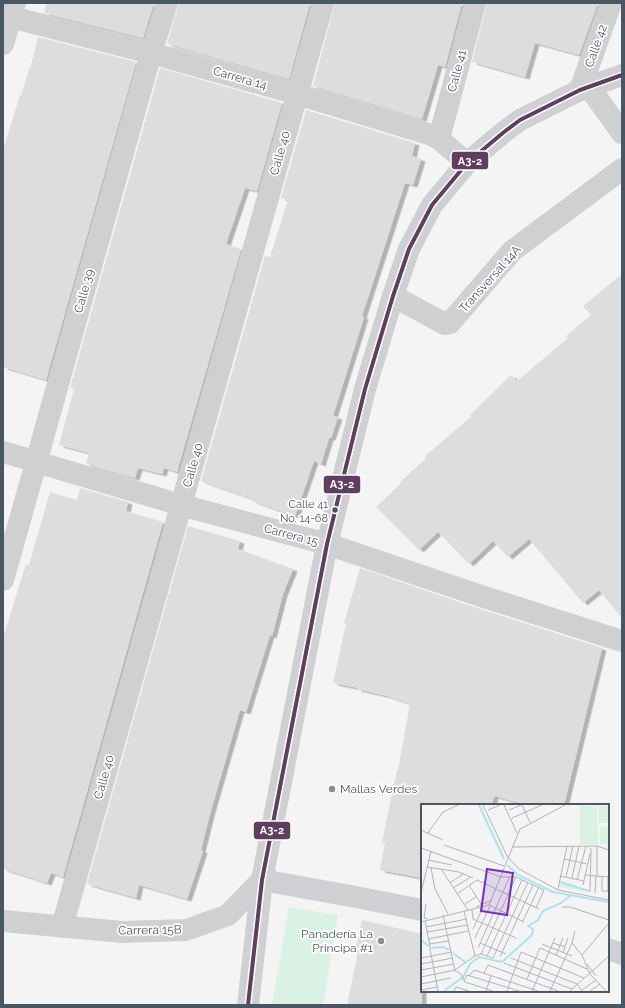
<svg xmlns="http://www.w3.org/2000/svg" width="625" height="1008" font-family="Raleway,sans-serif">
<style>
.green{fill:#d9f2e3}
.building{fill:#ddddde;filter:url(#shadow)}
.lines{fill:none;stroke-linecap:round;stroke-linejoin:round}
.street{stroke:#ced0d2;stroke-width:22}
.secondary{stroke:#ced0d4;stroke-width:22}
.bus-1-casing{stroke:#fff;stroke-width:7}
.bus-1{stroke:#603e5f;stroke-width:4}
.bus-dot{fill:#4a5661;stroke:#fff;stroke-width:1.5}
.poi-dot{fill:#868d94;stroke:#fff;stroke-width:1.5}
.labels{text-anchor:middle;stroke-width:3.5;stroke-linejoin:round;paint-order:stroke}
.bus-label{font-size:11px;fill:#4a5661;stroke:#fff;text-anchor:end}
.street-label{font-size:12px;fill:#4a5661;stroke:#fff}
.poi-label{font-size:12px;fill:#4a5661;stroke:#fff;text-anchor:start}
.inset-river{fill:none;stroke:#aee2f0;stroke-width:2}
.inset-road{fill:none;stroke:#b0b5b9;stroke-width:1}
.view{fill:#7b2cbf;fill-opacity:0.15;stroke:#7b2cbf;stroke-width:2}
.inset-edge{fill:none;stroke:#4a5661;stroke-width:2}
.line-badge{stroke:#fff;stroke-width:1.5}
.badge-label{font-size:11px;text-anchor:middle;font-weight:bold;fill:#fff}
</style>
<defs>
<filter id="shadow"><feDropShadow dx="4.5" dy="2.5" stdDeviation="0" flood-color="#0004"/></filter>
</defs>
<rect width="100%" height="100%" fill="#f4f4f4"/>
<path class="green" d="M289,907L338,915L323,1005H272Z"/>
<path class="building" d="M47,3H154L143,38L44,13Z
M179,3H310L289,79L167,44Z
M335,3H462L445,67L438,65L422,119L313,86Z
M487,3H598L579,55L535,43L525,77L472,62Z
M38,37L136,62L46,380L3,367V150L20,95L21,96L29,69H30Z
M160,68L282,103L257,191L245,188L226,244L241,249L177,472L164,468L162,474L138,468L135,478L86,464L89,453L59,445L74,389L70,388Z
M306,110L415,143L412,156L421,159L413,185L405,183L362,316L364,317L333,416L338,417L331,438H329L321,464L314,461L295,516L252,501L253,499L201,481L265,256L270,257L288,200L281,198Z
M622,274V618L599,590L583,603L529,539L508,557L493,541L469,564L438,532L419,550L376,507L401,483L400,482L426,458L425,456L472,416L470,415L511,375L517,381L568,338L566,336L591,315L583,306Z
M80,488L128,502L126,511L163,522L63,877L51,873L47,883L3,869V638L26,564L29,565L50,492L77,500Z
M188,526L240,541L238,549L293,569L283,594L272,636L270,635L246,712L240,710L210,814L201,850L203,851L187,899L139,885L136,898L87,884Z
M360,568L474,607L602,648L564,805H527L494,796L492,805H422V878L380,870L385,843H382L392,793L397,770H398L410,704L387,696L357,689L358,688L333,683L346,624L344,623Z
M362,920L422,934V1005H347L358,952L355,951Z"/>
<g class="lines">
<path class="street" d="M3,15L151,53L297,94L432,135L439,139L467,163
M3,44L15,3
M589,87L622,133
M580,90L611,3
M439,139L475,3
M393,296L445,324L450,323L512,251L622,169
M3,452L181,505L327,544L478,595L622,641
M3,580L151,53L167,3
M3,921L122,932L186,930L228,915L262,880
M62,927L323,3"/>
<path class="secondary" d="M262,880L356,897L422,910
M608,949L622,954
M248,1005L262,880L327,544L365,389L393,296L409,249L432,205L467,163L504,132L520,120L580,90L622,75"/>
<g class="bus-1-casing">
<path id="bus-1" d="M248,1005L262,880L327,544L365,389L393,296L409,249L432,205L467,163L504,132L520,120L580,90L622,75"/>
</g>
<use href="#bus-1" class="bus-1"/>
</g>
<circle class="bus-dot" cx="335" cy="510" r="3.5"/>
<g class="poi-dot">
<circle cx="332" cy="789" r="4"/>
<circle cx="381" cy="941" r="4"/>
</g>
<g class="labels">
<g class="bus-label">
<text x="328" y="508">Calle 41<tspan x="328" dy="14">No. 14-68</tspan></text>
</g>
<g class="street-label">
<text transform="translate(596 46) rotate(-71)" y="4">Calle 42</text>
<text transform="translate(457 71) rotate(-75)" y="4">Calle 41</text>
<text transform="translate(240 78) rotate(16)" y="4">Carrera 14</text>
<text transform="translate(280 153) rotate(-74)" y="4">Calle 40</text>
<text transform="translate(490 279) rotate(-48)" y="4">Transversal 14A</text>
<text transform="translate(84 291) rotate(-74)" y="4">Calle 39</text>
<text transform="translate(193 465) rotate(-74)" y="4">Calle 40</text>
<text transform="translate(291 535) rotate(15)" y="4">Carrera 15</text>
<text transform="translate(104 777) rotate(-74)" y="4">Calle 40</text>
<text transform="translate(150 930) rotate(-1)" y="4">Carrera 15B</text>
</g>
<g class="poi-label">
<text x="340" y="793">Mallas Verdes</text>
<text x="373" y="938" text-anchor="end">Panadería La<tspan x="373" dy="14">Principa #1</tspan></text>
</g>
</g>
<g transform="translate(421 804)">
<rect width="188" height="188" fill="#f4f4f4"/>
<path d="M159,2H176L177,40H159ZM178,2H188V19H178ZM188,22V40H179V23ZM139,78L151,80L168,88L138,83Z" fill="#d9f2e3"/>
<path class="inset-river" d="M58,1L83,55M86,61L97,71L132,88L188,98M139,78L168,87M0,136L10,144L22,143L28,146M32,149L44,158M23,187L42,173L49,160L58,153L81,158L111,131L112,125L107,122L117,116L122,107L140,99L149,92"/>
<path class="inset-road" d="M62,1L86,52L98,65L137,86L188,96M83,1L96,29M101,1L109,18M67,6L79,1M88,6L100,1M91,14L121,1M0,26L22,36M6,30L22,8L37,1M23,41L83,62M91,43L176,42L188,46M0,44L80,73H95L123,86L115,104M143,55L166,60M7,56L31,61M6,63L38,68L52,74M10,64L14,85L27,110M20,65L47,106M164,71L188,73M139,72L163,77M176,72V42M181,72V87H187M145,73L152,42M151,74L158,42M156,76L165,42M29,79L42,70M48,81L62,103M162,81L169,50M32,84L50,73M137,85L146,42M169,88L170,44M187,88V73M0,89L10,47M174,89L175,72M36,90L56,76L118,105M5,100L3,114L7,115M44,100L55,93M68,101L103,118M55,103L71,96M141,103H149L188,116M51,106L52,115L95,134M22,111L34,167L39,169L44,178L72,187M4,117L9,142M102,117L118,83M0,118L68,101L99,25L144,1M5,123L46,115M52,125L62,103M6,128L47,121M27,131L48,127M54,134L69,102M7,135L27,131M59,139L85,150M132,139L144,143M151,139L161,151M8,140L28,137M121,140L151,152M57,144L89,72M9,145L17,187M142,148L147,134M60,150L95,73M135,151L142,134M54,152L60,150L72,154L107,78M66,152L101,76M79,153L112,81M0,154L31,148M90,154L156,180L161,187M83,159L151,185M0,160L32,154M166,160L175,172M0,166L33,160M63,169L67,161L137,187M48,172L53,166L117,187M0,173L34,166L54,152L43,107M106,175L119,144L166,165M43,177L46,171L98,187M0,180L30,174M0,186L16,183M161,186L175,176M33,187L35,183L48,187M65,187L70,172M86,187L100,148L163,174M111,187L134,134M129,187L151,139L154,127M149,187L188,152M169,187L179,180M185,187L169,170L161,151L188,119"/>
<path class="view" d="M66,65L92,69L86,111L60,107Z"/>
<rect width="188" height="188" class="inset-edge"/>
</g>
<g class="line-badge">
<rect x="451" y="151" width="38" height="19" rx="4" fill="#603e5f"/>
<rect x="323" y="475" width="38" height="19" rx="4" fill="#603e5f"/>
<rect x="253" y="821" width="38" height="19" rx="4" fill="#603e5f"/>
</g>
<g class="badge-label">
<text x="470" y="165">A3-2</text>
<text x="342" y="488">A3-2</text>
<text x="272" y="834">A3-2</text>
</g>
<rect width="625" height="1008" fill="none" stroke="#4a5661" stroke-width="8"/>
</svg>
